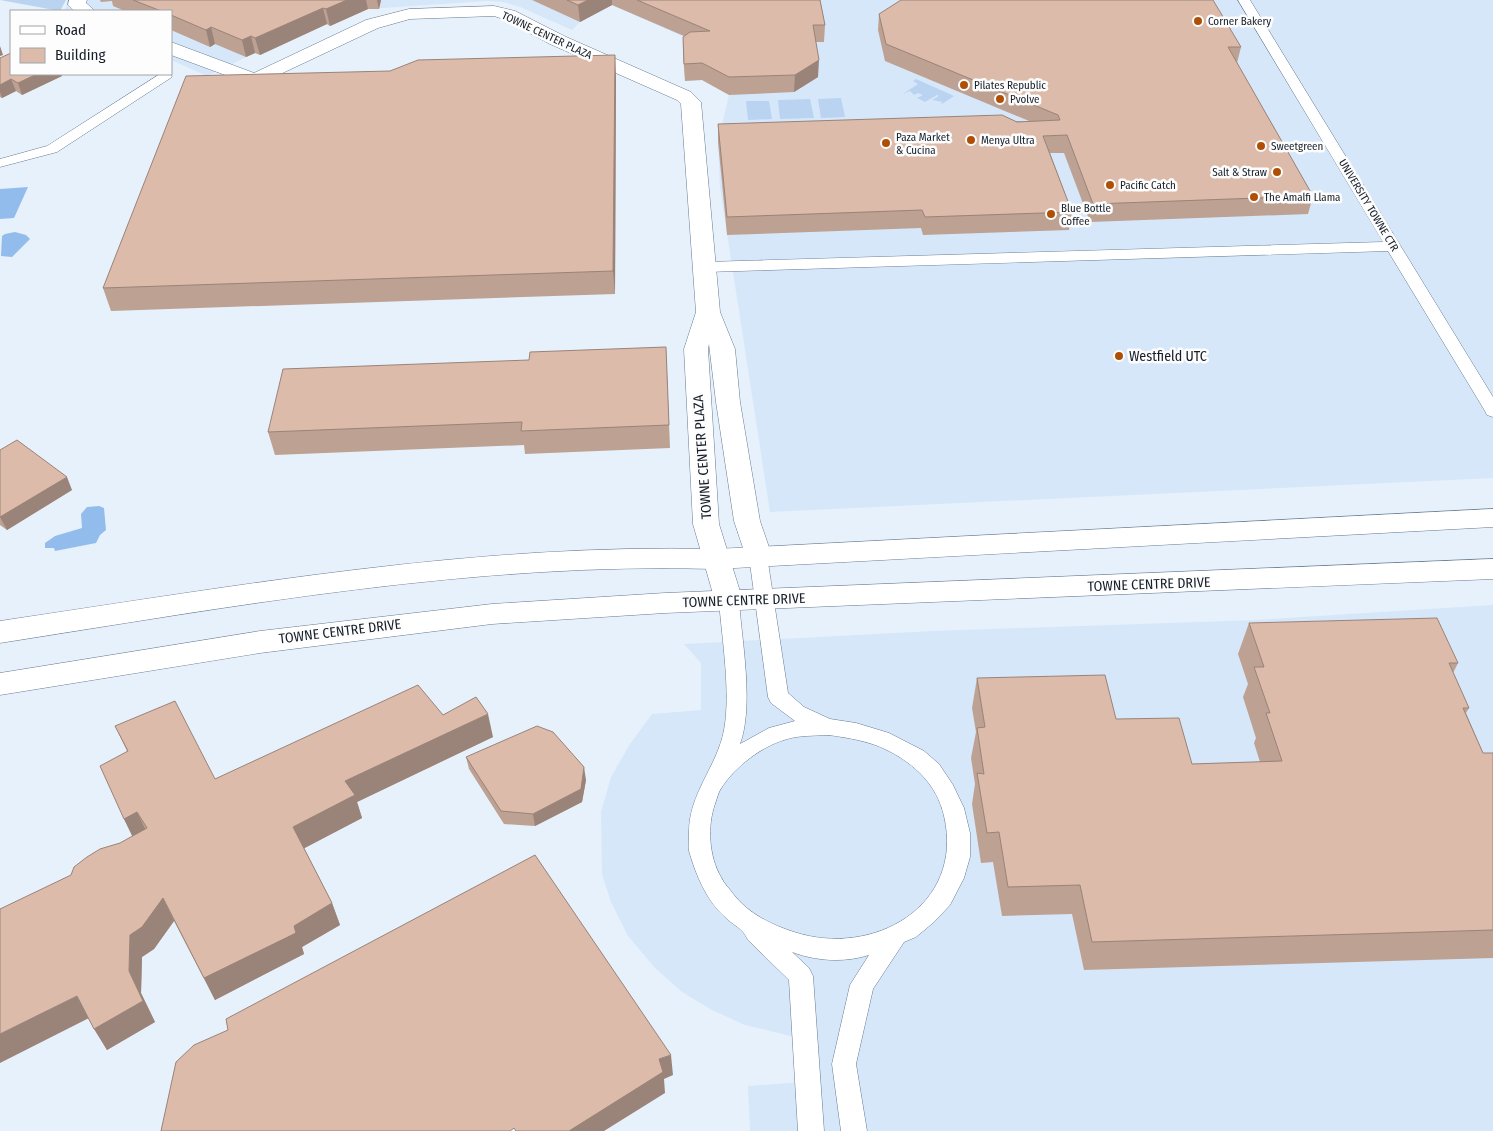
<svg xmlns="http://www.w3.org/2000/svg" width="1493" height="1131" font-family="'Fira Sans Condensed',sans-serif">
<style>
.built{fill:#d6e7fa}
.green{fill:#b9d3f1}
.water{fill:#92bcec}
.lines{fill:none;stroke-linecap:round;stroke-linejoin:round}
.lane-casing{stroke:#657a91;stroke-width:1}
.street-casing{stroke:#657a91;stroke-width:1}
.secondary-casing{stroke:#657a91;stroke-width:1}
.lane{fill:#fff;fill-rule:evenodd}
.street{fill:#fff;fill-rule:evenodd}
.secondary{fill:#fff;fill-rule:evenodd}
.wall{fill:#bda193}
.shaded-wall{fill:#9a8378}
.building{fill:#dcbbab;stroke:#9a8378}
.poi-dot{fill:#af4f06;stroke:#fdfdfd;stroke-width:2}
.labels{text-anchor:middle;stroke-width:5;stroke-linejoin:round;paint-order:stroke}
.far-poi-label{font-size:11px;fill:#161e28;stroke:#fdfdfd;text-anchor:start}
.far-street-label{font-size:11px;fill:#161e28;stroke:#fdfdfd}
.poi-label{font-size:14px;fill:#161e28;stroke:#fdfdfd;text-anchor:start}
.street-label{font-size:14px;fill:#161e28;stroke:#fdfdfd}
</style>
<rect width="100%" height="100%" fill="#e7f1fb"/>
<path class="built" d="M70,0H1493V478L770,512L720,188L718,142L729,95L702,80L685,81L683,54L709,48L612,5L580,22L572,30L520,7L503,2L487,1L368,9L330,26L326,24L260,55L255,53L207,76L171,60V11H67L65,9Z
M1493,605V1131H750L748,1086L802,1082L799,1038L745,1025L712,1010L682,992L655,968L628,936L611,902L602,874L601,812L611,777L630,744L652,714L701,710V663L684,644L933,631L1256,620Z"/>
<path class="green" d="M0,0H66L60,11Z
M916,79L954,96L942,104L941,103L943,102L932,100L939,96L937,95L925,102L917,98L923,95L918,93L914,95L910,91L903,94L918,84L913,81Z
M841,98L845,117L821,118L818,99Z
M810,99L814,118L780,119L778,100Z
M746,101H769L772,119L748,120Z"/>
<path class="water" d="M28,187L14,218L0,219V189Z
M15,232L26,235L30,239L12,257L1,256L2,236L5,234Z
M99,506L104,508L106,530L100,535L96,543L55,551L54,548H45V543L55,536L82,528L81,514L87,507Z"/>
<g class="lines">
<g class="lane-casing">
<path id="lane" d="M1238,0H1250L1493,397V417L1487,415L1485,411L1388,251L706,272L701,270L698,267L701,264L706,262L1383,242Z
M160,74H170L172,77L57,152L0,167V159L47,146Z
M758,549L765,551L767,556L788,693L804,707L830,719L856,723L889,733L924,751L939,764L953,785L964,808L970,833V857L964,878L950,905L934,922L916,937L904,942L873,989L856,1064L867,1131H841L832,1064L850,985L869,955C844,963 816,961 792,952L809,968L813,976L824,1131H798L789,980L748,940C742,927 735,927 725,917C706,900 696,875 689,851C688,845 689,838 689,832C689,793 717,767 724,730C731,693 722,639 719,601L722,596L729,594L736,596L739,601C742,642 754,706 740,744L769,728L795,721L771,703L768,697L749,556L751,551ZM829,735C849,738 869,741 887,750C915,764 937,785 944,816C965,906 873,958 794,932C772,925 749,914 734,895C730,889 724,884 721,877C709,857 707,826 715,804C717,799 718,792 722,787C735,767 761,747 784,740C798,735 814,736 829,735Z"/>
</g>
<g class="street-casing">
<path id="street" d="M69,0H87L86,3L95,11H74L68,5Z
M494,6L515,11L564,36L691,92L701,102L720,312L735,349L740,402L760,521L772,556L768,563L758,566L748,563L734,521L716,402L709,344L708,349L719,524L743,601L739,608L729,611L719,608L715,601L693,524L684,349L696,312L681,104L677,100L550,44L503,19L494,16L410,19L378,28L255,86L171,55V42L254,73L366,20L409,9Z"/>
</g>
<g class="secondary-casing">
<path id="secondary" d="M1493,509V527L716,569C476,562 236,606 0,643V621C237,586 476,543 716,549Z
M1493,559V579L665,613L492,624L260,653L0,695V673L260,631L492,604L665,593Z"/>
</g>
<use href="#lane" class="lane"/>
<use href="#street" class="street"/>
<use href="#secondary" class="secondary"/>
</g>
<path class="wall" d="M100,0H381L379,9H368L330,26L327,24L260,55L255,53L246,57L215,44L210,47L171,30V11H125L113,6L112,1L101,2Z
M532,0H820L825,25L824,42H816L818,77L794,92L729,95L702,80L685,81L683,54V37L684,36L612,5L580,22Z
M879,14L1241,47L1237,63L1313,196L1308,214L1090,222L1064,153H1050L1072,212L1069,230L923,235L921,228L727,235L718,142V124L1029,121L885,61L878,30Z
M0,58L11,74H61L62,76L22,95L16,91L2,98L0,97Z
M390,71L616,76L615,294L111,311L103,288Z
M666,347L670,448L525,454L524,445L275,455L268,432L529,360Z
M0,450L72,490L7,530L0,525Z
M1249,623L1458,663L1453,673L1469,708L1466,713L1483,753H1493V958L1084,970L1072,914L1002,916L993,862L981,863L972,804L975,784L971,758L976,732L972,708L977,678L1116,719L1192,764L1260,762L1254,743L1256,738L1243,697L1248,684L1238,654Z
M443,715L493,737L357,802L362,818L304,848L332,903L340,925L302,947L304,954L215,1000L174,921L154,949L142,957L141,993L155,1022L107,1050L88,1018L71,875L133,836L124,819L127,751L115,726L215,779Z
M466,757L586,780L582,802L535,826L504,824L469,769Z"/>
<path class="shaded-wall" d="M347,0H366L368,9L330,26L326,9Z
M377,0H381L379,9Z
M588,0H612V5L580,22L578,5Z
M323,8L327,24L260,55L255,38Z
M211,27L215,44L210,47L206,30Z
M251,36L255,53L246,57L242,40Z
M0,46L3,55L0,56Z
M615,55L616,76L615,294L613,271Z
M819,60L818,77L794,92L795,75Z
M37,74H61L62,76L22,95L18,83Z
M11,79L16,91L2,98L0,92V85Z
M67,477L72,490L7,530L0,517Z
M488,714L493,737L357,802L362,818L301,850L293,827L345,781Z
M584,767L586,780L582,802L535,826L533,814Z
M137,812L148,835L135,842L124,819Z
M163,898L174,921L154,949L142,957L141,993L155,1022L107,1050L94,1029L129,971L130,935Z
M332,903L340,925L302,947L304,954L215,1000L204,978Z
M77,996L91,1017L0,1063V1034Z
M671,1055L673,1075L664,1079L665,1093L604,1131H569L659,1059Z"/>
<path class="building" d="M133,0H347L326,9L323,8L255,38L251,36L242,40L211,27L206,30L171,15V11H161Z
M567,0H588L578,5Z
M637,0H820L825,25H813L819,60L795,75L729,77L702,63L684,64L683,37L690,32L710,31Z
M901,0H1213L1241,47H1228L1313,196L1093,204L1067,135L1043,136L1072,212L925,217L922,210L727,217L718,124L1002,115L1017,122L1060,120L1058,115L886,44L879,14Z
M11,53V74H37L18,83L11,79L0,85V58Z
M615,55L613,271L103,288L186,76L390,71L418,60Z
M666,347L669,425L521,431L522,422L268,432L283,369L529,360L530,352Z
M17,440L67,477L0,517V450Z
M1437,618L1458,663H1449L1469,708H1463L1483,753H1493V930L1092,942L1080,885L1008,887L999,832L987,833L977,773L984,774L977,728L985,727L977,678L1105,675L1116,719L1179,718L1192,764L1282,761L1266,713H1270L1254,667H1264L1249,623Z
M418,685L443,715L476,697L488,714L345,781L355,795L293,827L332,903L294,926L296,933L204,978L163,898L142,927L130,935L129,971L143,1001L94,1029L77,996L0,1034V909L71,875L74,867L87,857L100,849L120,843L147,828L137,812L124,819L100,766L128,751L115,726L175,701L215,779Z
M537,726L553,732L584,767L581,789L533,814L501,811L466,757Z
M535,855L671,1055L659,1059L663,1072L569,1131H516L514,1128L510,1131H161L176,1062L194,1045L228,1030L226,1019Z"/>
<g class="poi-dot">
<circle cx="1198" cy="21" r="5"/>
<circle cx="964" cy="85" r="5"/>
<circle cx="1000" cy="99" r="5"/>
<circle cx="971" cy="140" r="5"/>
<circle cx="886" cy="143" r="5"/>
<circle cx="1261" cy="146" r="5"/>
<circle cx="1277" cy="172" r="5"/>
<circle cx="1110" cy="185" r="5"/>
<circle cx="1254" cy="197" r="5"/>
<circle cx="1051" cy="214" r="5"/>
<circle cx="1119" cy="356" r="5"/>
</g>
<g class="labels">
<g class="far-poi-label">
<text x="1208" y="25">Corner Bakery</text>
<text x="974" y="89">Pilates Republic</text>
<text x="1010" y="103">Pvolve</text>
<text x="896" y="141">Paza Market<tspan x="896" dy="13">&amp; Cucina</tspan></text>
<text x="981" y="144">Menya Ultra</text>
<text x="1271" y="150">Sweetgreen</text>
<text x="1267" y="176" text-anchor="end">Salt &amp; Straw</text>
<text x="1120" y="189">Pacific Catch</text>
<text x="1264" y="201">The Amalfi Llama</text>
<text x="1061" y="212">Blue Bottle<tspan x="1061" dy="13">Coffee</tspan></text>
</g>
<g class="far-street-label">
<text transform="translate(547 35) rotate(25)" y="4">TOWNE CENTER PLAZA</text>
<text transform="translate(1369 205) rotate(59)" y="4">UNIVERSITY TOWNE CTR</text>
</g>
<g class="poi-label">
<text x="1129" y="361">Westfield UTC</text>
</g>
<g class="street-label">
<text transform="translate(702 457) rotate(-94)" y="5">TOWNE CENTER PLAZA</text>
<text transform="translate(1149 584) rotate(-2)" y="5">TOWNE CENTRE DRIVE</text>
<text transform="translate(744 600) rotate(-2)" y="5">TOWNE CENTRE DRIVE</text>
<text transform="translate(340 631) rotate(-7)" y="5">TOWNE CENTRE DRIVE</text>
</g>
</g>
<rect x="10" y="10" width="162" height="65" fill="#fdfdfd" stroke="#a1a4a8"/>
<rect x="20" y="26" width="25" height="8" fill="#ffffff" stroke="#a1a4a8"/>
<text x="55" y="35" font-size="15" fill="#161e28">Road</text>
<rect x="20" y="48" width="25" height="15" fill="#dcbbab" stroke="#a1a4a8"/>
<text x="55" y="60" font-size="15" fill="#161e28">Building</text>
</svg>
